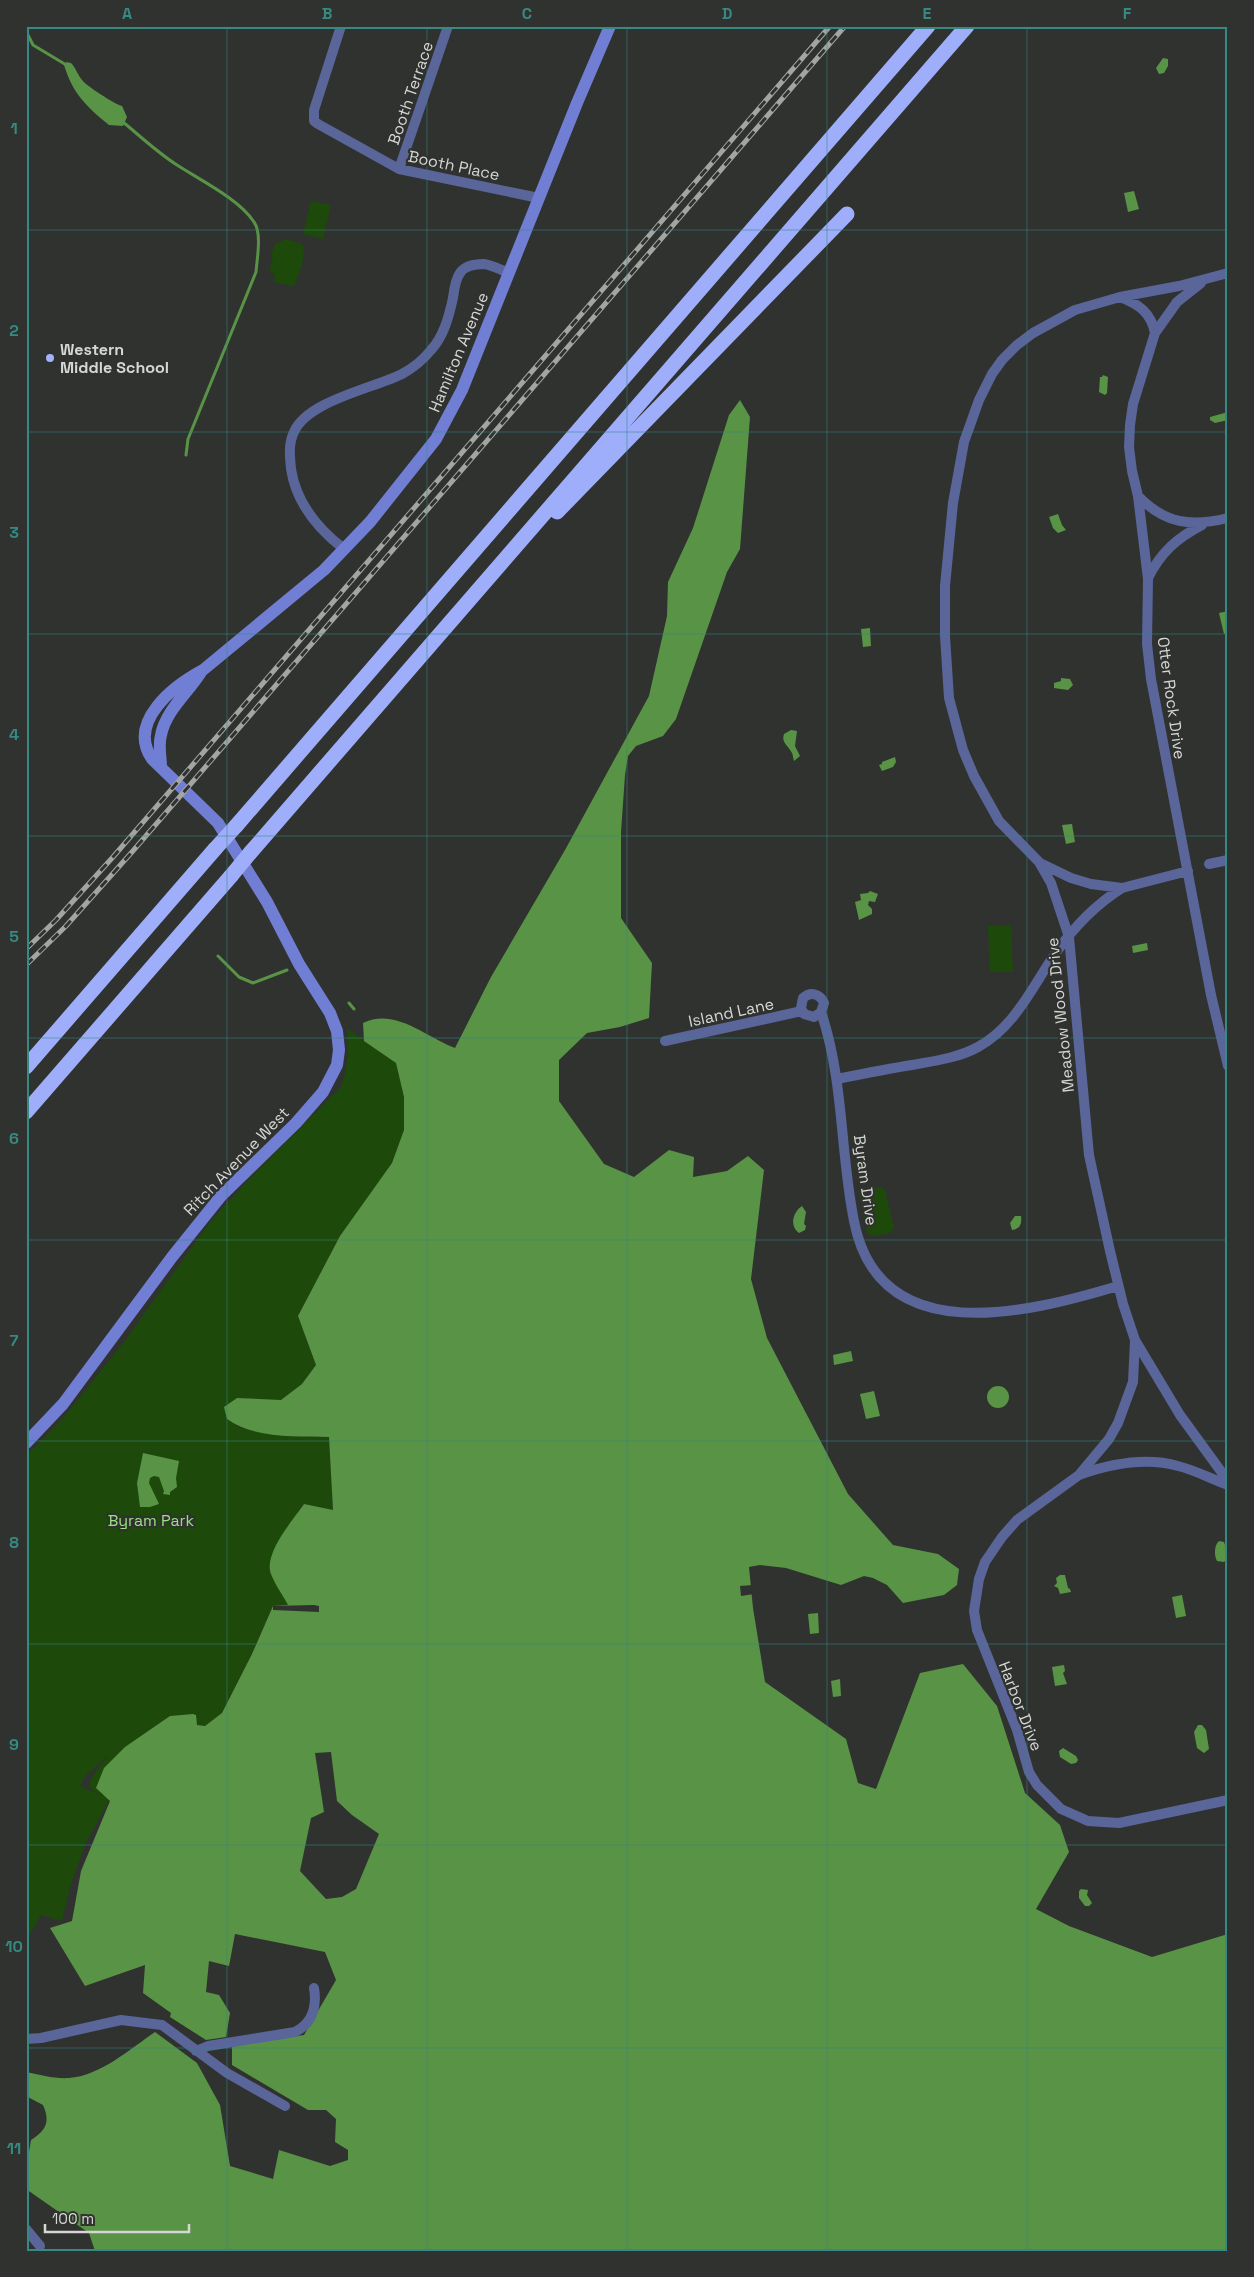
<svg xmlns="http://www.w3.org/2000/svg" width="1254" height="2277" font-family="'Space Grotesk',sans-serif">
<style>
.green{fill:#1d4a0a;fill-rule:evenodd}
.water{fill:#599346;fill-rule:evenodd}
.pier{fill:#30322f}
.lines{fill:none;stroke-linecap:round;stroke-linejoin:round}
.stream{stroke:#599346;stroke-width:3}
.minor{stroke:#5a6599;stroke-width:10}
.secondary{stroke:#707fd3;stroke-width:12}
.motorway{stroke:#9eaefb;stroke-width:15}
.rail-casing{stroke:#a3a5a2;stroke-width:5}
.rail{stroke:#30322f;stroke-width:3;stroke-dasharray:9;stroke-linecap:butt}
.motorway-bridge{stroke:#9eaefb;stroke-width:15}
.grid{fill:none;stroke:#378983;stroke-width:1;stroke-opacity:0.55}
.poi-dot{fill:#a2b2fd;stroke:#30322f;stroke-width:2}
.labels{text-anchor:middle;stroke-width:4.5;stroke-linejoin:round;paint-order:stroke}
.street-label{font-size:16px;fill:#d5d7d5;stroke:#30322f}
.poi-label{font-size:16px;font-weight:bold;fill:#d5d7d5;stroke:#30322f;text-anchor:start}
.park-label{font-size:16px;fill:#95e37c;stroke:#30322f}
.neatline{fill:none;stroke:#378983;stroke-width:2}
.grid-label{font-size:16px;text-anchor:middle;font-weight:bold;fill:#378983}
</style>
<rect width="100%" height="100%" fill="#30322f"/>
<path class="green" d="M311,201L331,205L323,239L303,234Z
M286,239L302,244C308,253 298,276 294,286L274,282L275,275L269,270L273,260L271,256L275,244Z
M1011,925L1013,972H990L988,926Z
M347,1028L396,1063L404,1097V1130L392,1163L340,1236L298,1316L316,1365L302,1384L281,1400L237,1398L238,1427L270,1434L329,1437L333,1511L303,1504L271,1555L289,1606H273L252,1654L222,1713L205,1726L197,1725L193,1735L305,1684L118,1770L109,1800L85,1845L69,1890L62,1921L41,1915L26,1941V1456L64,1417L124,1342L210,1222L240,1189L340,1088C349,1068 348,1050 347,1028ZM109,1755C101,1765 90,1775 89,1788L102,1796L80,1786L86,1775Z
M881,1187L885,1190L894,1228L890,1233L873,1236L867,1233L860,1195L863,1191Z"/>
<path class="water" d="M1163,58L1168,59V66L1164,73L1159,74L1156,68Z
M66,62L71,63C76,68 77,74 82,80C85,85 116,105 122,106L127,117L123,126L109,125C86,106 73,94 64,65Z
M1134,191L1139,209L1128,212L1124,193Z
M1103,375L1108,377L1107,393L1105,395L1099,392L1100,377H1102Z
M740,400L750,417L740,549L727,572L676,719L663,736L636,746L628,756L625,775L621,832V918L652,963L649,1018L620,1027L587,1033L559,1060V1101L604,1164L634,1177L669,1150L694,1157L693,1177L727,1171L748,1156L764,1170L751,1279L767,1338L848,1494L893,1545L938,1554L959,1569L957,1585L944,1595L903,1603L887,1585L873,1578L864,1576L841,1585L786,1568L760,1565L749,1567L753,1608L765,1682L846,1739L858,1783L876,1789L920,1673L963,1664L997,1706L1025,1793L1060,1825L1069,1852L1036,1909L1069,1926L1152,1957L1228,1934V2251H95L89,2233L26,2189V2169L31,2140C47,2130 50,2121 43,2105L26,2096V2072C40,2075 55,2079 69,2078C100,2076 130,2049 155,2032L197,2063L220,2105L230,2166L273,2179L279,2150L330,2166L348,2160V2150L335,2142L336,2119L326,2110H308L232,2065V2046L304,2035L336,1980L325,1952L235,1934L229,1966L209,1961L206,1992L219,1995L230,2013L226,2037L206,2040L170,2017L171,2013L143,1993L145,1965L85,1986L50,1928L72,1921L81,1871L110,1801L96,1788L104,1768L125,1747L170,1716L193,1714L196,1715L197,1725L205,1726L222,1713L252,1654L273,1606L288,1605C283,1595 275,1585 271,1574C263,1554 293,1520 304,1504L333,1510L329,1437C296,1436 255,1439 227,1419L224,1407L237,1398L281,1400L302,1384L316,1365L298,1316L340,1236L392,1163L404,1130V1097L396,1063L364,1041L363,1023C395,1007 426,1037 455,1048L491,977L565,850L649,696L667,616L668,582L693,528L729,415ZM331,1752L337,1801L352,1815L379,1834L356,1889L342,1897L326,1899L300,1871L311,1818L324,1812L315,1753Z
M1228,412V420L1215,423L1210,420V417Z
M1058,514L1062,525L1066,530L1058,533L1053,528L1049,517Z
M1228,611V633L1224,634L1219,613Z
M870,628L871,646L863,647L861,629Z
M1061,678L1070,679L1073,685L1068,690L1054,688V683L1061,681Z
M791,730L797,731L795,746L800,756L794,761C793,758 793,755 792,753C788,745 781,743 784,734Z
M895,757L896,762L893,767L882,771L879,765L882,764V762Z
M1072,824L1075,842L1066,844L1062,825Z
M870,891L878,894L875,902L869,901L868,905L872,909V914L859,920L855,902L861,900L860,894L868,893Z
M1147,943L1148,950L1133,953L1132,946Z
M802,1206L806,1212L804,1224L806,1226L805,1230L799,1233C789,1226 793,1212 802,1206Z
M1015,1216H1021C1022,1224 1020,1229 1012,1230L1010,1223Z
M851,1351L853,1361L834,1365L833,1355Z
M987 1397a11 11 0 1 1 22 0a11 11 0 1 1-22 0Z
M874,1391L880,1416L866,1419L860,1394Z
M143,1453L179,1461L176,1478L177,1487L170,1492V1495L163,1494L164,1491L159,1477L154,1476L150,1478L149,1483L159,1504L150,1507H140L137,1483Z
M1219,1541L1224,1542C1226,1549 1231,1556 1224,1562L1217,1561C1214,1556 1214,1545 1219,1541Z
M1060,1575H1065L1068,1588L1070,1589L1071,1592L1060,1594L1058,1588L1054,1586L1057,1583L1056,1578Z
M1182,1595L1186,1616L1176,1618L1172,1597Z
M818,1613L819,1633L810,1634L808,1614Z
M1064,1665L1065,1671L1063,1673L1067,1684L1055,1686L1052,1667Z
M840,1679L841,1696L833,1697L831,1681Z
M1198,1725H1202L1206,1730L1209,1749L1204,1753L1197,1748L1194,1732Z
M1063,1748L1076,1756L1078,1760L1076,1763L1071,1764L1060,1757L1059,1751Z
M1081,1889L1088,1890L1087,1895L1092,1903L1089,1906H1085L1079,1898V1891Z"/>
<path class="pier" d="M753,1585L754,1594L741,1596L740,1586Z
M314,1605L319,1606V1612L273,1610V1606Z"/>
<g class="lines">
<path class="stream" d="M26,31L33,45L68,66
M123,122C140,136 158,153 177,165C200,180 239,199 254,222C262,233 257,259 256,272L188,439L186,455
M218,956L239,977L253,983L287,970
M349,1003L354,1009"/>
<path class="minor" d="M341,26L314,110V121L318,124L399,169L539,198
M399,169L448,26
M1228,273L1179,286L1120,297L1075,310L1033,333L1017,345L1002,360L992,374L979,400L964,442L953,503L945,586V636L949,698L963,750L974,776L999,821L1039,862L1051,883L1069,937L1089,1155L1110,1251L1123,1304L1135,1340L1180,1415L1228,1481
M1201,283L1177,302L1155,333L1133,404L1130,425L1129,447L1132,471L1138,496L1148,579L1147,644L1151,679L1211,995L1228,1066
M1120,297C1139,304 1151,313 1155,333
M1138,496C1165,524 1191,527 1228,518
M344,549C318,529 296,502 291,469C290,457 288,444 294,432C307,401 374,388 402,374C413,368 423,360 431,350C444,336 449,316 453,298C454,290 455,280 460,273C465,265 475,264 484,264C492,265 501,270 509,273
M1148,578C1161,552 1177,538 1202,525
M1040,863L1071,878L1091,884L1122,888L1188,871
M1209,864L1228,860
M821,1012L814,1017L804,1014L801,1008L803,998C811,991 820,994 824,1003L821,1012C844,1080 840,1152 854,1221C879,1351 1028,1313 1118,1286
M665,1041L802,1011
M837,1079C862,1074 887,1069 912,1065C934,1061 958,1058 978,1047C1015,1027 1032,987 1055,954C1073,928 1095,905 1122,888
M1135,1341L1133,1382L1118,1423L1109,1439L1079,1475L1017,1520L1002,1537L985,1562L979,1579L974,1611L977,1630L1017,1730L1029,1772L1037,1785L1061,1809L1088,1821L1119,1823L1228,1800
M1079,1475C1110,1464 1146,1457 1178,1466C1195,1470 1211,1479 1228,1485
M26,2039L41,2038L121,2020L162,2025L227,2073L285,2106
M196,2051L208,2046L295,2032C313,2023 317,2006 314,1988
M26,2229L40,2246"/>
<path class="secondary" d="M161,767C161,757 158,746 161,735C166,710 188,693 201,672
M26,1443L63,1404L172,1257L221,1196L296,1123L323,1092L337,1065L339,1050L337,1031L330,1013L299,964L267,902L218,823L152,759C127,722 173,686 203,670L324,570L370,522L436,439L462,390L577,103L610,26"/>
<path class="motorway" d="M557,512L847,214
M236,826L928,26
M250,853L967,26
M26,1067L215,849
M26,1112L231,876"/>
<g class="rail-casing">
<path id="rail" d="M26,949L56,920L113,857L830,26
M26,965L66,926L132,852L845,26"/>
</g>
<use href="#rail" class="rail"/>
<path class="motorway-bridge" d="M215,849L236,826
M231,876L250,853"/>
</g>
<path class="grid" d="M227,26V2251M427,26V2251M627,26V2251M827,26V2251M1027,26V2251M26,230H1228M26,432H1228M26,634H1228M26,836H1228M26,1038H1228M26,1240H1228M26,1441H1228M26,1644H1228M26,1845H1228M26,2048H1228"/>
<circle class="poi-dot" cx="50" cy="358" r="5"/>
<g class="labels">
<g class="street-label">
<text transform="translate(410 93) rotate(-71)" y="6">Booth Terrace</text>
<text transform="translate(454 165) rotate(12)" y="6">Booth Place</text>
<text transform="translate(458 352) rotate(-67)" y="6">Hamilton Avenue</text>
<text transform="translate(1172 698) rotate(82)" y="6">Otter Rock Drive</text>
<text transform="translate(731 1012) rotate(-12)" y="6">Island Lane</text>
<text transform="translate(1060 1015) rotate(-96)" y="6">Meadow Wood Drive</text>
<text transform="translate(236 1161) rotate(-46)" y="6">Ritch Avenue West</text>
<text transform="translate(866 1180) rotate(82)" y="6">Byram Drive</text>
<text transform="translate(1021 1706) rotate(69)" y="6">Harbor Drive</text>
</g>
<g class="poi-label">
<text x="60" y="355">Western<tspan x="60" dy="18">Middle School</tspan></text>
</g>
<g class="park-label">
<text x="151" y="1526">Byram Park</text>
</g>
</g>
<rect width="1254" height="2277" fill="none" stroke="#30322f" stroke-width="55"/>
<path d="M45 2224v8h144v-8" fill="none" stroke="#d5d7d5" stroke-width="2.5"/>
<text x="52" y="2224" font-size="15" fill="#d5d7d5" stroke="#30322f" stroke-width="4" paint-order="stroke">100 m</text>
<rect x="28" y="28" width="1198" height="2222" class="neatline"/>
<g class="grid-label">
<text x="127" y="19">A</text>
<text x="327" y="19">B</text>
<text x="527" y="19">C</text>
<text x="727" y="19">D</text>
<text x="927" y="19">E</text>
<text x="1127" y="19">F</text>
<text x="14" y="134">1</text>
<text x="14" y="336">2</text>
<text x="14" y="538">3</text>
<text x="14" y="740">4</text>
<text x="14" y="942">5</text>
<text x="14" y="1144">6</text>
<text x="14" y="1346">7</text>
<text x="14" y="1548">8</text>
<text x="14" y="1750">9</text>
<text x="14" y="1952">10</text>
<text x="14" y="2154">11</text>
</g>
</svg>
